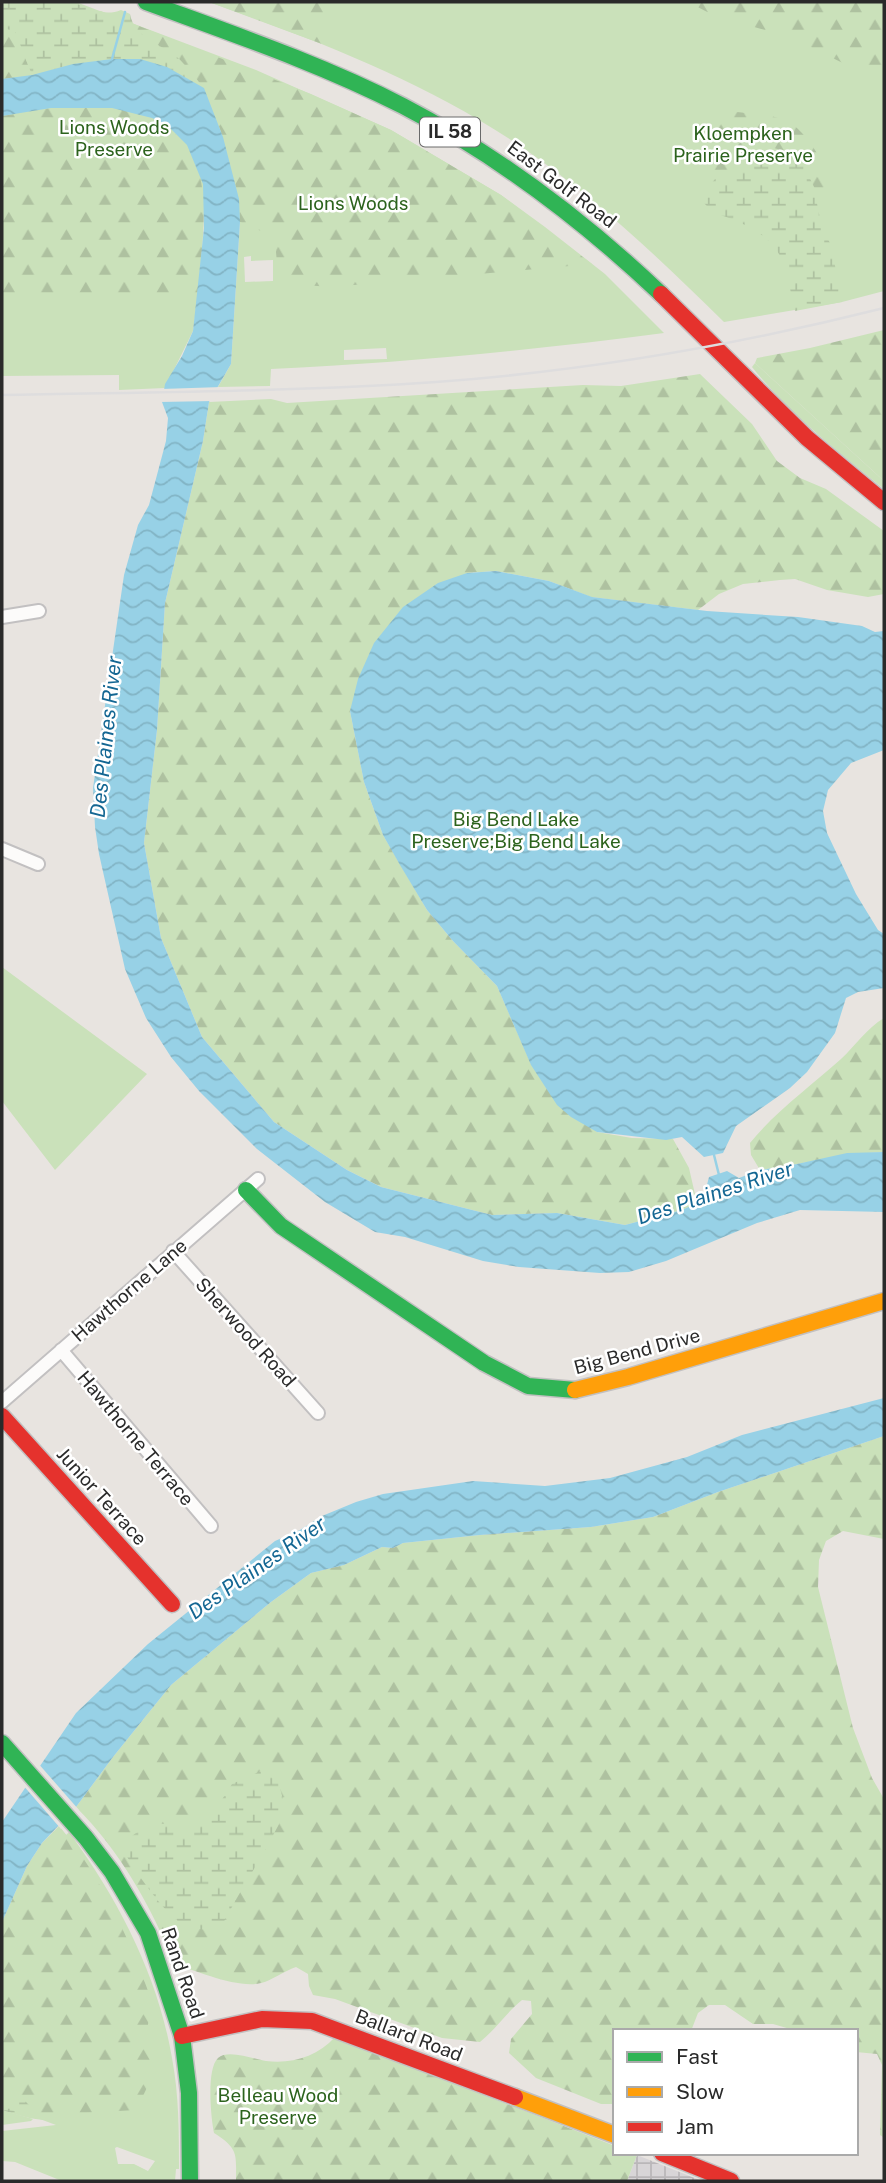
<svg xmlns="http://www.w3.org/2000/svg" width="886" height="2183" font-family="'Public Sans',sans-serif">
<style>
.industrial{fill:url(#industrial-grid)}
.grass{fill:#cae1ba;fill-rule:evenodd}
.forest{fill:url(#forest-firs)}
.wetland{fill:url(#wetland-marsh)}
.water{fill:url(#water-waves)}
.pier{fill:#e8e4e0}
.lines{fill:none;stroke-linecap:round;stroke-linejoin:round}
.stream{stroke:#97d1e6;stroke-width:2.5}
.street-casing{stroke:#c2c0c1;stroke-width:16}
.fast-casing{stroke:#c2c0c1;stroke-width:19}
.slow-casing{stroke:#c2c0c1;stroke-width:19}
.jam-casing{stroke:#c2c0c1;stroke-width:19}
.street{stroke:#fcfbfa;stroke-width:12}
.fast{stroke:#30b455;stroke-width:16}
.slow{stroke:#ff9f0a;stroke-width:16}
.jam{stroke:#e5322d;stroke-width:16}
.rail{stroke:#deddde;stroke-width:2.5}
.labels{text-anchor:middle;stroke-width:5;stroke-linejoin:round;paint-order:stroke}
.shield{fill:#fff;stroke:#6a6a6a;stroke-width:2}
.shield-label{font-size:18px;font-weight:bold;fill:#2a2a2a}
.park-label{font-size:19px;fill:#2c631d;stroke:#fff}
.street-label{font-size:19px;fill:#2a2a2a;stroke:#fff}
.water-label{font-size:21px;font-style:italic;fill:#146793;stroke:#fff}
</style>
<defs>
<pattern id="industrial-grid" width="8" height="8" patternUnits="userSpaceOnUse" patternTransform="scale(1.75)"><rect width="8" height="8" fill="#d8d5d7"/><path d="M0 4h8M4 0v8" fill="none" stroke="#bab7b9"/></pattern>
<pattern id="forest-firs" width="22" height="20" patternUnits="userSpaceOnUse" patternTransform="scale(1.75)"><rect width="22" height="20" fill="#cae1ba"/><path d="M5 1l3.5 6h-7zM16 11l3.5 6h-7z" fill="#aec1a0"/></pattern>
<pattern id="wetland-marsh" width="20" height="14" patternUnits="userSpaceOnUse" patternTransform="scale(1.75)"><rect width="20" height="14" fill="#cae1ba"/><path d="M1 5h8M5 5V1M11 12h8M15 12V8" fill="none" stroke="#aec1a0"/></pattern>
<pattern id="water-waves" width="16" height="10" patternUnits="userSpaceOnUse" patternTransform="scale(1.75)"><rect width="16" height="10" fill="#97d1e6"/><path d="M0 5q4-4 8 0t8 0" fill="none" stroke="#82b4c5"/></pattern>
</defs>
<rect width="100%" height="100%" fill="#e8e4e0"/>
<path class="industrial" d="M637,2155L702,2181H627Z"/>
<path class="grass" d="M2,2H76L256,70L391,130L501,195L545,227L605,274L664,333C533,350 403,363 271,369L270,386L218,387L231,364L240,222L204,206L198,294L193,331L165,388L119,390V375L2,376ZM251,256V261L273,260V281L245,282L244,257ZM386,348L387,359L344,360V350Z
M209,2H884V291L842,302L724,322C660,259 596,198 523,148C427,82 318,41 209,2Z
M755,363L884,481V489C838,452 789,413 752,367Z
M2,967L147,1074L55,1170L2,1101Z
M59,1826L66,1835L69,1832L72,1836C120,1903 158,1976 172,2058C179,2095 179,2132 179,2169H176L175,2181H62L15,2162L2,2161V2131L56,2125L2,2105V1922ZM117,2147L155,2161L148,2171L134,2164H118L115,2148Z
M2,2110L33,2119L31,2121L2,2125Z"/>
<path class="forest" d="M209,2H333L322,44Z
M688,2H884V95L861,72L790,37L715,16Z
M2,10L57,15L101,11L311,94L391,130L501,195L592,264L331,287L291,284L278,274L276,252L277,238L240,222L239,199L223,137L204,88L178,58L159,46L16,35L32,75L2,79Z
M51,108C71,108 95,104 115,108C224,129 205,207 198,294H2V116Z
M737,112C755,114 774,114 790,123C812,136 839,184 827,208C825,213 818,216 814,219L723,185L709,164L713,136L717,124Z
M884,330V481L755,363L757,358L810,348Z
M700,374L752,424L777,461L800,478L826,489L884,531V594L868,597L827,590L795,579L780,580L743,584L719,594L698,610L591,597L549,581L496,571L467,573L350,711L364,782L383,835L427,910L453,941L497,986L531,1064L597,1132L632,1138L673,1139L689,1168L697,1203L682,1210L625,1225L557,1213L492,1215L381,1187L347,1170L274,1122L202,1037L161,938L144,843L157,730L165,603L203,441L209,402L271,399L287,403L583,385L621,386Z
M884,1018V1152C841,1154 803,1164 760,1170L751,1155L750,1143C776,1111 811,1086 841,1059C856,1045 867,1028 884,1018Z
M884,1436V1539L843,1531L826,1541L819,1560L818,1587L853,1728L872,1778L884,1799L883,2137L880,2135L882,2065L877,2054L856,2052V2031H797L773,2024H753L725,2005H709L698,2013L691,2031H615V2104H601L536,2078L509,2053L511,2039L532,2014L531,2001L522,2000C506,2013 496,2029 480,2042L442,2038L335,1999L313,1995L309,1986L308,1974L296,1967C284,1971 271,1981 261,1983C238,1989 197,1971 174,1964C152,1907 120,1851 76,1807L113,1757L171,1685L271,1602L311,1573L344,1565L382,1547L393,1548L403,1543L480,1535L591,1527L653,1517L718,1492Z
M59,1826C101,1875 135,1950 155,2011C140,2023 153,2051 152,2069C151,2083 142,2098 135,2110L69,2114C51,2127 21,2116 2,2110V1922L27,1866L42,1843Z
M335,2037L615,2146V2153L637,2155L627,2181H236C236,2154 239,2149 214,2133C211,2119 206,2069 218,2058C228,2049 253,2059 266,2061C292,2064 317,2057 335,2037Z"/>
<path class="wetland" d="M2,2C23,2 47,0 68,2C86,5 102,18 121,10L130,14C134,38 162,44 178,58C187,66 195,78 204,88L190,79L73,64L32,75L15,31L2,28Z
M774,148L791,153L802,162L815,189L820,224L831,245L842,302L795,311C784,265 787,244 739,222C721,214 717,217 702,201L706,190L715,179L741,170L748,160Z
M261,1771L278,1781L286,1810C266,1852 241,1888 220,1929C207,1930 193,1930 181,1923C165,1914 134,1870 125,1853L129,1838L150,1823L186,1825L212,1815L232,1784Z
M2,2093L26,2102L32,2108L28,2112L2,2110Z"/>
<path class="water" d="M112,59H140L167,67L204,88L223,137L239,199L240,222L231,364L209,402L203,441L165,603L157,730L144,843L161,938L202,1037L274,1122L347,1170L381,1187L492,1215L557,1213L625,1225L682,1210L703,1200L709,1177L727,1171L739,1178L760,1170L797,1164L847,1153L884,1152V1212L800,1210L757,1223L666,1261L629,1272L600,1273L519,1267L483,1261L405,1237L375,1232L325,1202L257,1149L199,1091L171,1057L146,1018L125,969L99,854L95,827L93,788L124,575L138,525L149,505L166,441L168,418L162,402L165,384L182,356L193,331L204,228L203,184L187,145L168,126L152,118L112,108H51L2,116V79L32,75L73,64Z
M496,571L549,581L592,597L707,611L798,617L862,626L875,632L884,631V750L851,763L828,790L823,811L827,833L856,894L878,930L884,934V988L858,992L846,998L835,1033L807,1072L790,1088L736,1126L723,1153L704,1157L682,1137L666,1140L597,1132L571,1117L557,1105L531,1065L497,986L453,941L427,910L400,865L383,835L364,782L350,711L358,679L374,643L403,607L438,583L467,573Z
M884,1398V1436L718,1492L653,1517L591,1527L480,1535L403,1543L393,1548L382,1547L344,1565L311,1573L271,1602L171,1685L113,1757L76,1807L42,1843L27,1866L2,1922V1822L76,1713L148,1644L275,1541L300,1530L322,1516L356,1502L383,1494L473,1481L545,1486L610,1478L687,1457L742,1435Z"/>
<path class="pier" d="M222,387L214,401L159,402L161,389Z
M37,1762L79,1810L61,1829L22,1784Z"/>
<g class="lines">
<path class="stream" d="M112,59L125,12
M714,1155L719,1175"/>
<g class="street-casing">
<path id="street" d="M2,617L39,611
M2,849L38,864
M173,1251L318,1413
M61,1350L211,1526
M2,1402L258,1179"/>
</g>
<g class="fast-casing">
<path id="fast" d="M146,2C233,34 321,64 403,106C499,156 583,220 661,294
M246,1190L281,1226L484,1363L528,1386L575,1390
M2,1743L86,1838L112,1872L148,1933L182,2036L189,2093L190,2181"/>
</g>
<g class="slow-casing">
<path id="slow" d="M575,1390L628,1377L884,1301
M515,2097L615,2135"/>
</g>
<g class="jam-casing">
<path id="jam" d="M661,294L807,438L884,502
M2,1416L172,1604
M182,2036L262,2019L312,2021L515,2097
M662,2153L731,2181"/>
</g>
<use href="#street" class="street"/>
<use href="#fast" class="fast"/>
<use href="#slow" class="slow"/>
<use href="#jam" class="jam"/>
<path class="rail" d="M2,395C146,392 291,392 436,382C587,371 737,345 884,308"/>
</g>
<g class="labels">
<rect class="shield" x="420" y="117.5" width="60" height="29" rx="5"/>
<g class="shield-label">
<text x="450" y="138">IL 58</text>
</g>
<g class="park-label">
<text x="114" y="134">Lions Woods<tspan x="114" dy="22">Preserve</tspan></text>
<text x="743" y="140">Kloempken<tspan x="743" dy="22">Prairie Preserve</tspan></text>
<text x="353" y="210">Lions Woods</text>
<text x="516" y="826">Big Bend Lake<tspan x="516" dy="22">Preserve;Big Bend Lake</tspan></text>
<text x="278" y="2102">Belleau Wood<tspan x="278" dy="22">Preserve</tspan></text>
</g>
<g class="street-label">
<text transform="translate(562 184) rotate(37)" y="7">East Golf Road</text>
<text transform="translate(129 1290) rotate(-41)" y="7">Hawthorne Lane</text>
<text transform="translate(246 1332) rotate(48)" y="7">Sherwood Road</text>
<text transform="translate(637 1351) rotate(-15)" y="7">Big Bend Drive</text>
<text transform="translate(136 1438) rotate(50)" y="7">Hawthorne Terrace</text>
<text transform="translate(102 1496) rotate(48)" y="7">Junior Terrace</text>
<text transform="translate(183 1973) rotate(71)" y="7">Rand Road</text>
<text transform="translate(409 2035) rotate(21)" y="7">Ballard Road</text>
</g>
<g class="water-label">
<text transform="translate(106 737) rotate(-84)" y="7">Des Plaines River</text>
<text transform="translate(715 1193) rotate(-18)" y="7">Des Plaines River</text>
<text transform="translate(257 1568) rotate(-35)" y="7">Des Plaines River</text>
</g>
</g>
<rect width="886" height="2183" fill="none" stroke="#2a2a2a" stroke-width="7"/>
<rect x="613" y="2029" width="245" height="126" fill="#ffffff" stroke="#aaaaaa" stroke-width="2"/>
<rect x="627" y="2052" width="35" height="10" fill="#30b455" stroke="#aaaaaa" stroke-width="2"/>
<text x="676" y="2064" font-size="21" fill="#2a2a2a">Fast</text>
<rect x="627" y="2087" width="35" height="10" fill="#ff9f0a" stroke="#aaaaaa" stroke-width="2"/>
<text x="676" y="2099" font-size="21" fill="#2a2a2a">Slow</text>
<rect x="627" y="2122" width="35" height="10" fill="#e5322d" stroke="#aaaaaa" stroke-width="2"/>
<text x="676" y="2134" font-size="21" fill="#2a2a2a">Jam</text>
</svg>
